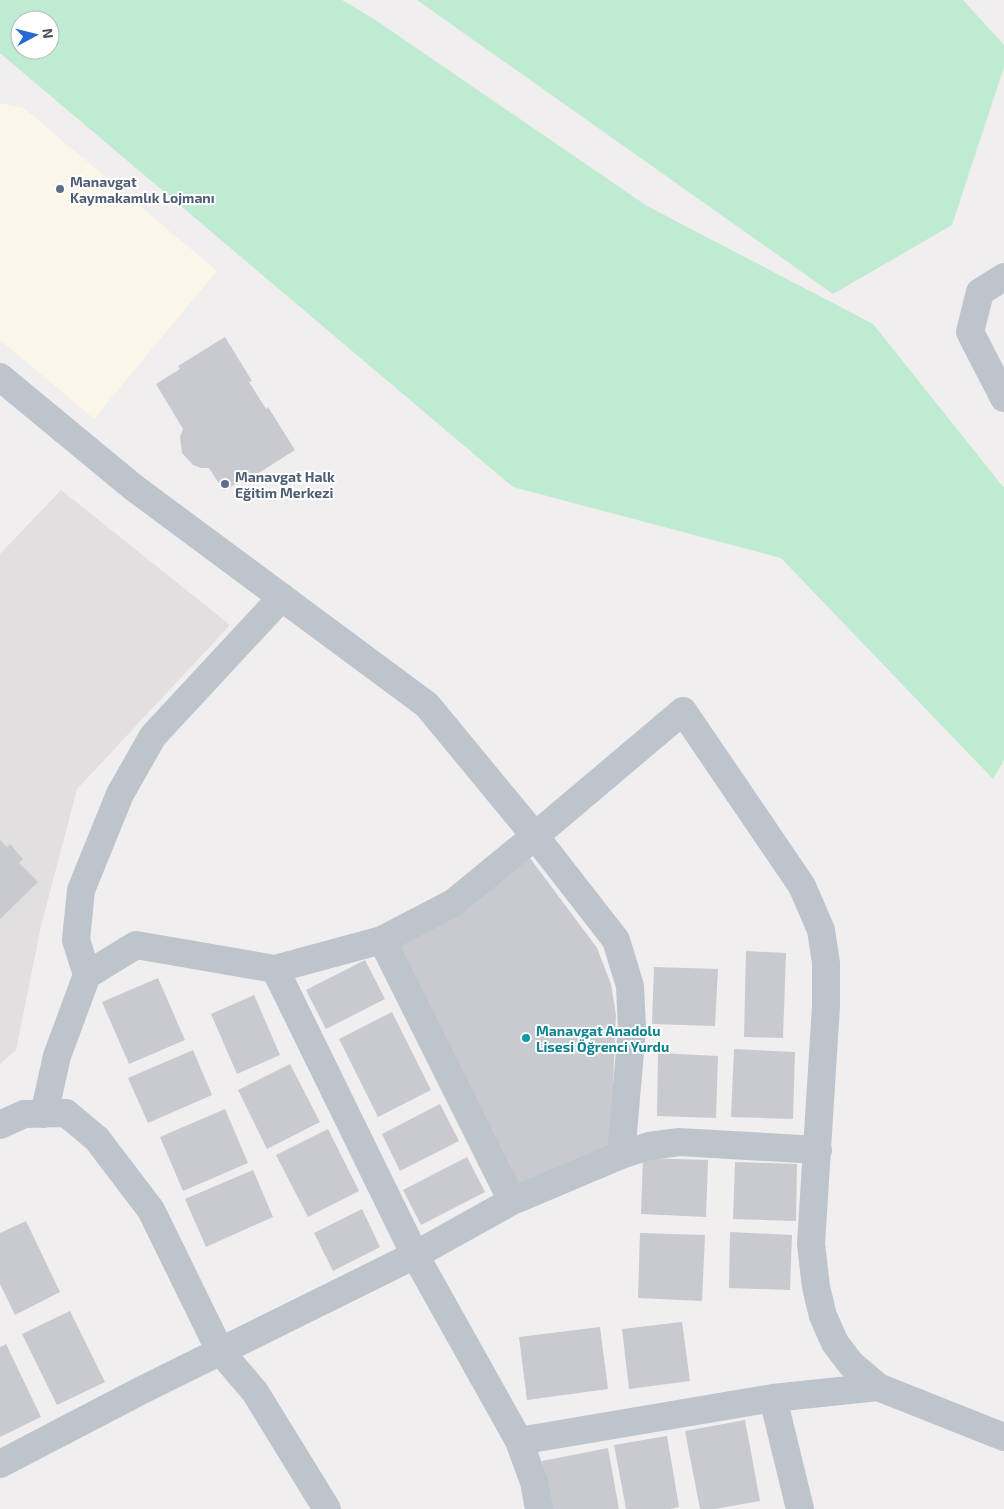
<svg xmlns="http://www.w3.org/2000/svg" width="1004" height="1509" font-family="'Exo 2',sans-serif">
  <rect width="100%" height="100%" fill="#f0eeee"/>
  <path fill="#faf6e8" d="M0,103l24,5 193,163 -123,148 -94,-79z"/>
  <path fill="#e1dfdf" d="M61,490l169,135 -153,164 -36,137 -25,124 -16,14v-510z"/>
  <path fill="#bfebd2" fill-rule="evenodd" d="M0,0h342l32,19 273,187 226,118 131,164v272l-11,19 -212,-221 -268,-71 -513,-434zM20,20h30v30h-30z
    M417,0h546l41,45v22l-52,158 -119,69z"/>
  <path fill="#c8cad0" d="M225,337l27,44 -3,1 17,27 2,-2 27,43 -44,28 -1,-3 -26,16 -15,-23h-8l-8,-3 -11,-12 -2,-16 3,-8 -27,-45 24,-15 -2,-3z
    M0,840l7,7 3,-3 13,15 -4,4 19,19 -38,37z
    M524,850l73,98 14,36 5,31 -2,47 -3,85 -98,46 -120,-241z
    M746,951l40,2 -3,85 -39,-1z
    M365,960l20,39 -59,30 -20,-39z
    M654,967l64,2 -3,57 -63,-2z
    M158,978l27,62 -56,24 -27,-62z
    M254,995l26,60 -43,19 -26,-60z
    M392,1012l39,78 -53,27 -39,-78z
    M734,1049l61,3 -2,67 -62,-2z
    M193,1050l19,45 -64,28 -20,-45z
    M658,1053l60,3 -2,62 -59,-2z
    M290,1064l30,58 -53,27 -29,-59z
    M440,1104l19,37 -59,30 -18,-37z
    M225,1109l23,54 -65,28 -23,-54z
    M328,1129l31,62 -51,26 -32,-62z
    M467,1157l18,35 -64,33 -18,-35z
    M643,1158l65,2 -2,57 -65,-3z
    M735,1162l62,2 -1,57 -63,-2z
    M253,1170l20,47 -67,30 -21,-48z
    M362,1209l18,38 -47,24 -19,-38z
    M26,1221l34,71 -45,23 -15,-31v-51z
    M730,1232l62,3 -2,55 -61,-2z
    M640,1233l65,2 -3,66 -64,-3z
    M70,1311l35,71 -48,23 -35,-71z
    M682,1322l8,59 -61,8 -7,-60z
    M600,1327l8,62 -81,11 -8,-63z
    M6,1344l35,73 -41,20v-90z
    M745,1420l15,81 -45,8h-15l-15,-78z
    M667,1436l12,71 -9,2h-44l-12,-64z
    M608,1448l11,61h-68l-9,-48z"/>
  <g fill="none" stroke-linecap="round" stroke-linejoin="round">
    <path stroke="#bdc4cc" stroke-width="28" d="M1004,277l-24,15 -10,40 34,66
      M0,377l133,110 294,218 108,131 148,-125 119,175 19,44 5,33v43l-15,238 5,43 7,29 12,27 16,21 27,23 126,50
      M382,940l130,261
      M275,969l140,286 104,186 15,41 5,27
      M87,975l-11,-35 5,-50 39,-96 33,-58 129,-139
      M44,1114l13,-58 30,-81 49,-30 139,24 107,-29 71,-37 82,-67 81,104 14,46 2,43 -11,126
      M0,1125l24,-11 42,-1 31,26 54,71 69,141 35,41 72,117
      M773,1398l27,111
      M519,1441l254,-43 105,-11
      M0,1464l142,-74 273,-135 97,-54 109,-46 28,-9 30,-4 139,8"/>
  </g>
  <g fill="#5c6f8a" stroke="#fff" stroke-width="2">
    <circle cx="60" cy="189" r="5"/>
    <circle cx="225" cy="484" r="5"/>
  </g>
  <circle fill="#0f9aa8" stroke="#fff" stroke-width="2" cx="526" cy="1038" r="5"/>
  <g text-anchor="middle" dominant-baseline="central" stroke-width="4" stroke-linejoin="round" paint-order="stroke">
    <g font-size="14" font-weight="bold" fill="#4e5e75" stroke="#fff" text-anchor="start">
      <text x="70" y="181">Manavgat<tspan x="70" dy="16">Kaymakamlık Lojmanı</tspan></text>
      <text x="235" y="476">Manavgat Halk<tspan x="235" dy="16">Eğitim Merkezi</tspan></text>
    </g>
    <g font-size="14" font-weight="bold" fill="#0d838f" stroke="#fff" text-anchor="start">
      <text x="536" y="1030">Manavgat Anadolu<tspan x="536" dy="16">Lisesi Öğrenci Yurdu</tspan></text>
    </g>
  </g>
  <g transform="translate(35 35) rotate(83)"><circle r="24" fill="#ffffff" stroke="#b5b9bd"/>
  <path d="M0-4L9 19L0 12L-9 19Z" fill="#2669d2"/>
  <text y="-8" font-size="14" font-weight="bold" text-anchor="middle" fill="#47505a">N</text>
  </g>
</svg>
